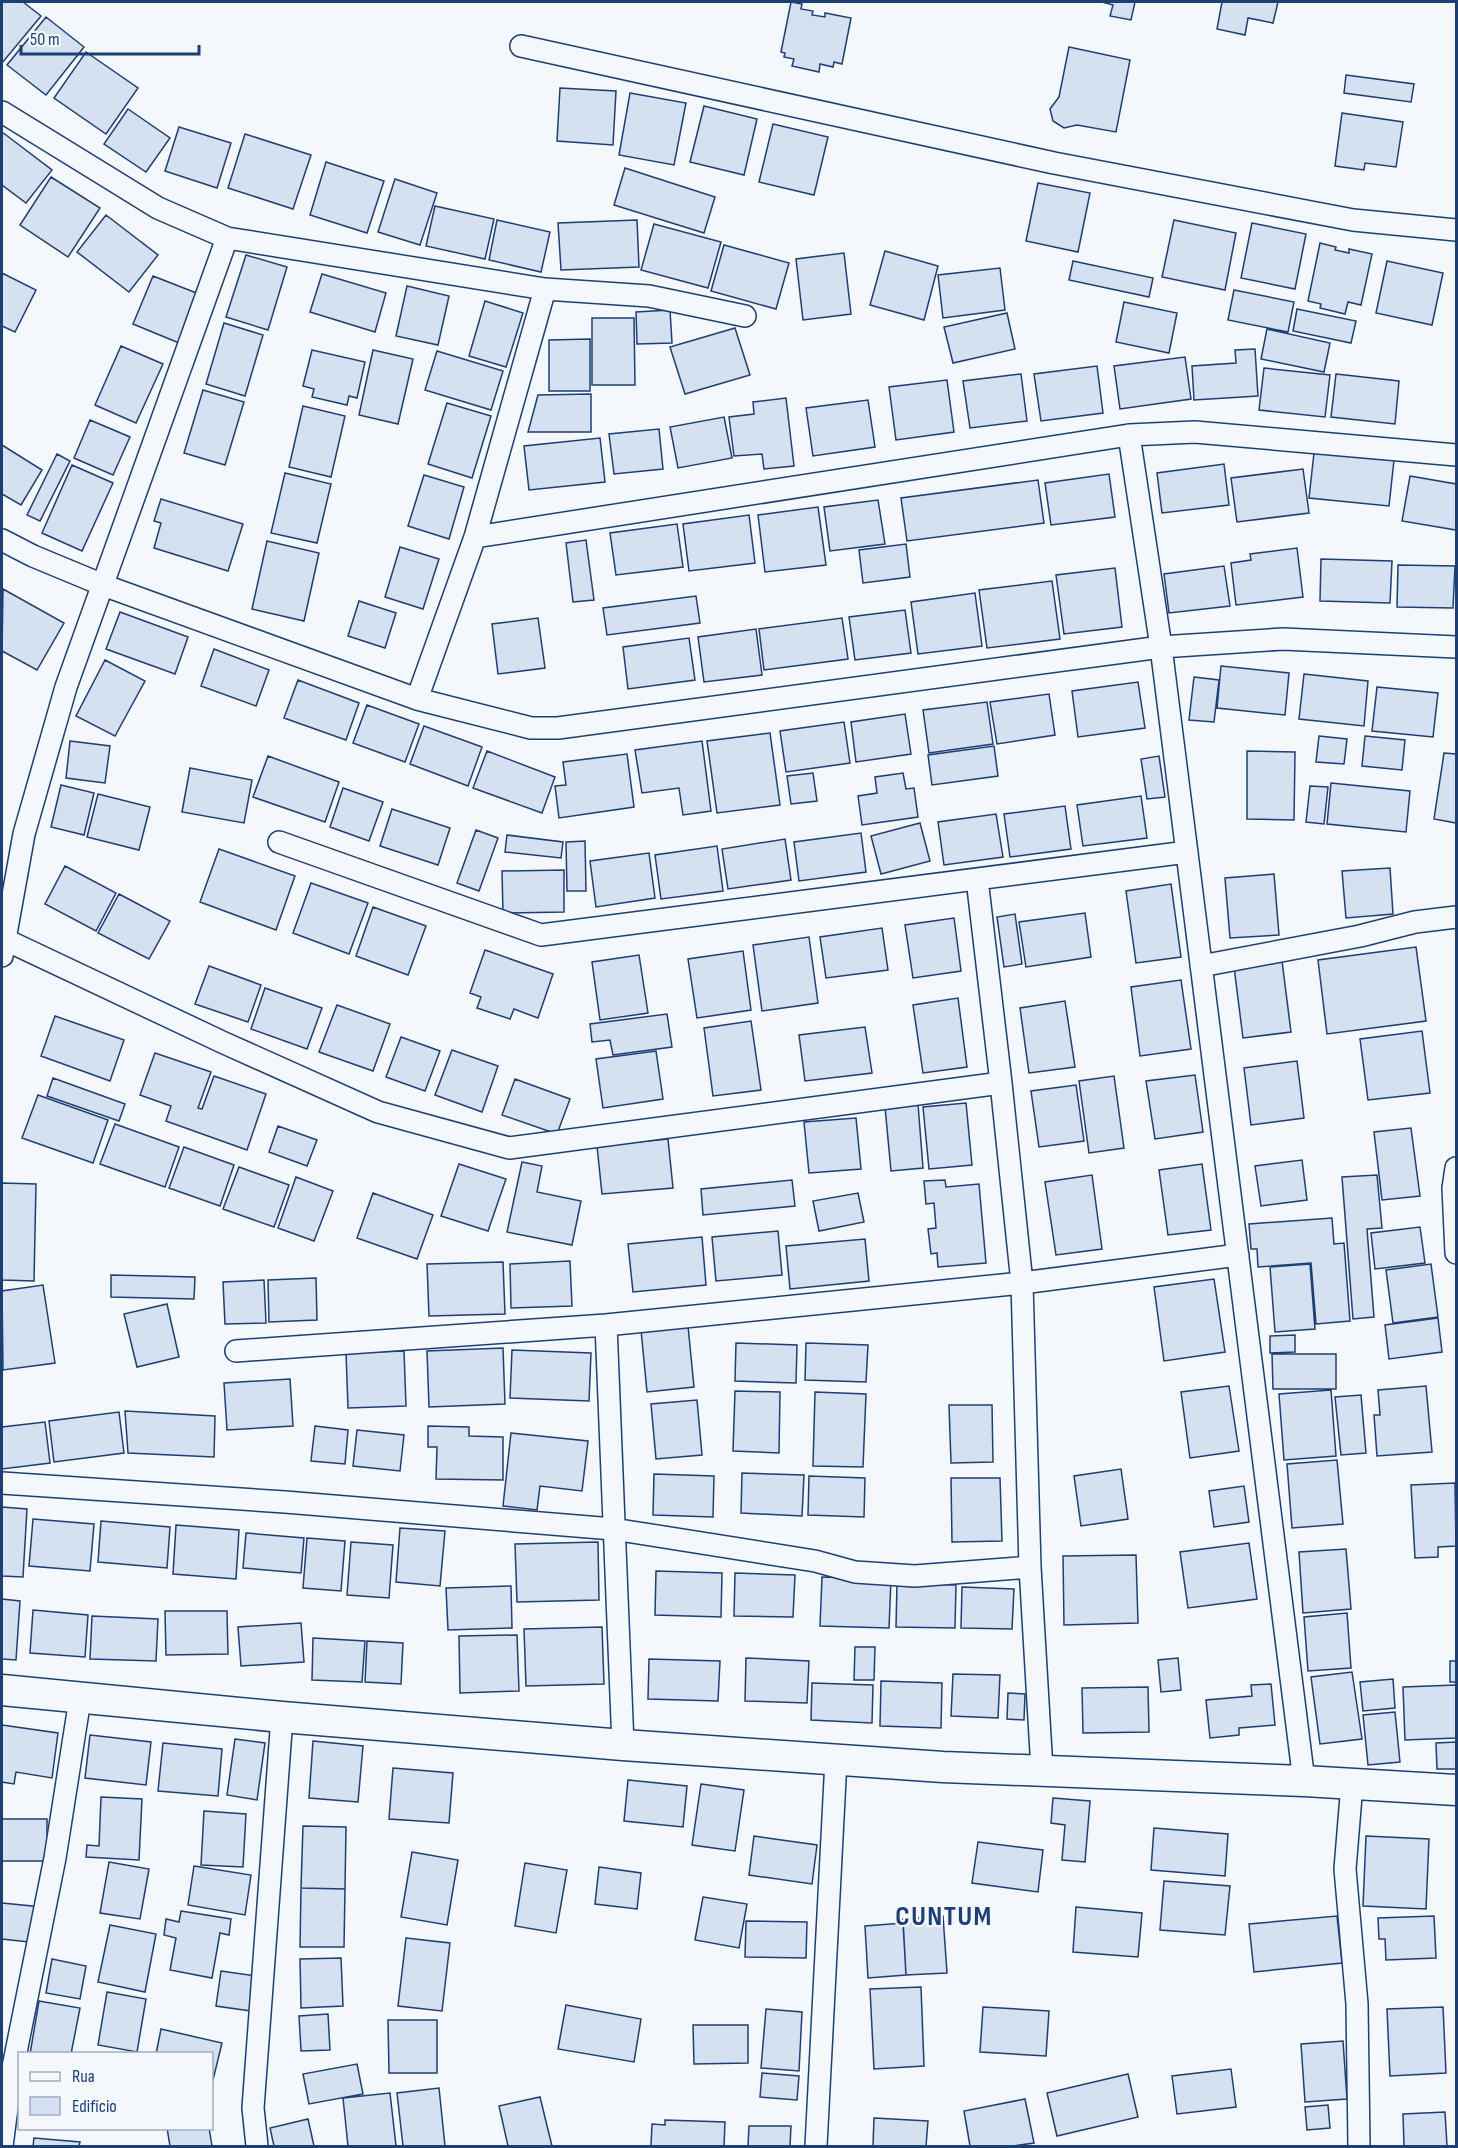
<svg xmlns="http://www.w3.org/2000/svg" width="1458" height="2148" font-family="'Sofia Sans Condensed',sans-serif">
  <rect width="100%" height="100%" fill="#f4f7fb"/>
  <path fill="#d5e0f0" stroke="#1d3f73" stroke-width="1.5" d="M2,2h21l18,14 -39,47z
    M791,2l11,2 -1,5 12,2 -1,4 13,2v-4l26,5 -9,46 -8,-2 -1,5 -13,-3 -1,8 -27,-6 2,-7 -10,-2 1,-4 -4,-1z
    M1102,2h33l-4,18 -21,-4 3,-11z
    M1222,2h56l-5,21 -25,-5 -3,17 -28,-6z
    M46,17l38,30 -38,48 -39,-30z
    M1069,47l61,13 -14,72 -39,-7 -13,3 -11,-7 -3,-12 9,-12z
    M86,52l52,36 -32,46 -52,-36z
    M1346,75l68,9 -3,18 -67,-9z
    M560,88l56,3 -3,54 -56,-4z
    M630,93l56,10 -12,62 -55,-10z
    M704,106l53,13 -13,56 -54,-13z
    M128,109l42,29 -24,34 -42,-28z
    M1342,113l61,9 -7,45 -31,-4 -1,7 -29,-4z
    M773,124l55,13 -14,58 -55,-13z
    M179,127l52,16 -14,45 -52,-17z
    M2,132l50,38 -26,33 -24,-18z
    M245,134l66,21 -18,54 -65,-21z
    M326,162l58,19 -17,52 -57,-18z
    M625,168l90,29 -11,36 -90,-28z
    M51,177l49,31 -32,49 -48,-32z
    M395,179l42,14 -17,52 -42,-13z
    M1038,183l52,10 -12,59 -52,-11z
    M435,206l59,13 -9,40 -59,-13z
    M106,215l52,40 -29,37 -52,-40z
    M497,220l53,12 -9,40 -52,-12z
    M637,220l2,47 -78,3 -3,-47z
    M1174,220l62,13 -11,57 -63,-13z
    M1252,223l54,11 -11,55 -54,-11z
    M654,224l67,18 -13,46 -67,-18z
    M1320,243l16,4 -1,3 14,3v-4l23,5 -11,51 -13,-3 -3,12 -25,-6 1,-4 -13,-3z
    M724,245l65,18 -13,46 -65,-18z
    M885,251l53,15 -14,54 -54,-15z
    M844,253l7,61 -48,6 -7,-61z
    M246,255l41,12 -19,63 -42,-13z
    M1073,261l80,17 -4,19 -80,-17z
    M1387,261l56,12 -11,52 -56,-12z
    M1000,268l5,42 -62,8 -5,-43z
    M2,273l34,17 -21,42 -13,-6z
    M322,274l64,19 -11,39 -65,-20z
    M153,276l46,18 -20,49 -46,-19z
    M407,286l42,10 -11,49 -42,-9z
    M1234,290l60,12 -6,30 -60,-12z
    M485,301l38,12 -17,54 -37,-11z
    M1124,302l53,11 -8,40 -53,-11z
    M1297,309l59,12 -5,22 -58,-12z
    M670,310l2,33 -35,1 -1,-32z
    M1007,313l8,36 -62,14 -9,-36z
    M592,318h42l1,67h-43z
    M224,323l39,12 -18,61 -39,-12z
    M735,328l15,47 -65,19 -15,-47z
    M1267,329l63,14 -6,29 -63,-13z
    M590,339v52h-41v-51z
    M121,346l42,18 -27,59 -41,-18z
    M1255,349l3,47 -64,4 -2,-34 44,-3 -1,-13z
    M312,350l53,12 -8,36 -8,-2 -2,9 -35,-8 2,-8 -11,-3z
    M373,350l40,9 -15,65 -39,-9z
    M437,351l66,20 -12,39 -66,-20z
    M1185,357l6,42 -71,10 -6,-43z
    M1097,366l6,47 -62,8 -7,-47z
    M1264,368l66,7 -5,42 -66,-7z
    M1021,374l6,47 -57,7 -7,-47z
    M1336,374l63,7 -4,43 -64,-7z
    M947,380l7,52 -58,8 -7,-53z
    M203,390l41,12 -19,63 -41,-12z
    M591,394v38h-63l10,-37z
    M786,398l8,68 -30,3 -2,-15 -28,2 -5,-39 25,-3 -1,-12z
    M868,400l7,47 -62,9 -7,-48z
    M447,403l44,13 -19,62 -44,-14z
    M303,406l42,10 -14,61 -42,-10z
    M724,417l8,41 -54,10 -8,-41z
    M90,420l40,17 -17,38 -39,-17z
    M659,429l4,40 -49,5 -5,-40z
    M600,438l5,44 -76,8 -5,-44z
    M2,445l40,25 -21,35 -19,-11z
    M1314,453l80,7 -5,46 -80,-8z
    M57,454l13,7 -30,60 -13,-6z
    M1224,464l5,41 -67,8 -5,-40z
    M72,465l41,18 -31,68 -40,-18z
    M1303,469l6,44 -72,9 -6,-44z
    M285,473l46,11 -14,59 -46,-10z
    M1109,474l6,43 -64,8 -6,-42z
    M424,475l40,12 -15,52 -41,-13z
    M1410,476l46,8v46l-54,-9z
    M1038,480l6,43 -137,18 -6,-43z
    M161,499l82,25 -15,47 -74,-23 7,-25 -7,-2z
    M878,500l7,44 -55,7 -6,-44z
    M818,507l8,58 -61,7 -7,-57z
    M749,515l6,48 -66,8 -6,-47z
    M677,524l6,43 -67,8 -6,-42z
    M586,540l8,60 -21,2 -7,-59z
    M267,541l52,12 -15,68 -52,-12z
    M906,544l4,33 -47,6 -4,-33z
    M400,547l39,12 -16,50 -38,-12z
    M1297,548l6,49 -67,8 -5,-42 20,-3 -1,-6z
    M1321,559l71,2 -2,42 -70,-2z
    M1398,565l57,1 -2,42 -56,-1z
    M1224,566l6,40 -61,7 -5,-39z
    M1115,568l7,59 -58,7 -8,-59z
    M1052,581l8,58 -73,9 -8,-58z
    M3,589l61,34 -27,47 -35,-19z
    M975,593l7,53 -64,8 -7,-52z
    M696,596l4,27 -93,12 -4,-27z
    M359,601l37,12 -11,35 -37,-12z
    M905,610l6,43 -56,7 -6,-43z
    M120,612l68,25 -13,37 -69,-25z
    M538,618l7,50 -47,6 -6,-50z
    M842,618l6,41 -84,11 -5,-41z
    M756,629l6,46 -58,7 -6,-45z
    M689,638l6,42 -67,9 -5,-42z
    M214,649l55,21 -13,36 -55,-20z
    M105,660l40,21 -30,55 -39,-20z
    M1221,666l68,7 -4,42 -68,-7z
    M1304,674l64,7 -4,45 -65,-7z
    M1194,677l25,3 -5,42 -25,-2z
    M298,680l61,23 -13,37 -62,-22z
    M1138,682l7,46 -67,9 -6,-46z
    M1377,687l61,6 -5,44 -61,-6z
    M1049,694l6,41 -58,9 -7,-42z
    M987,702l6,42 -64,9 -6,-43z
    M367,705l52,19 -14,38 -52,-19z
    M905,714l6,40 -55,8 -5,-40z
    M844,722l6,41 -64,9 -6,-41z
    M424,726l58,21 -14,39 -58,-22z
    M770,733l10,72 -63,8 -10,-72z
    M1319,736l28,3 -3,25 -28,-2z
    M1365,736l40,4 -3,30 -40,-4z
    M70,741l40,5 -5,37 -39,-5z
    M702,741l9,70 -28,4 -4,-27 -37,5 -7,-43z
    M994,746l4,30 -66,9 -4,-30z
    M487,751l68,26 -13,36 -69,-25z
    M1247,751l48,1 -1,68 -47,-1z
    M1444,753l12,1v69l-22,-4z
    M627,754l7,53 -75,11 -4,-32 11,-1 -3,-23z
    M268,756l71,26 -14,40 -72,-25z
    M1159,756l6,41 -18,2 -6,-40z
    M190,768l62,12 -8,43 -62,-11z
    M813,773l4,28 -26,3 -4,-28z
    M903,773l3,16 8,-1 4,29 -56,8 -4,-29 19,-3 -2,-16z
    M1331,783l79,8 -4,41 -79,-8z
    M61,785l33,8 -10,42 -33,-8z
    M1310,786l18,1 -4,37 -18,-2z
    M343,788l40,14 -14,39 -39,-14z
    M98,794l52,13 -11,43 -52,-13z
    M1141,796l6,42 -64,8 -6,-41z
    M1065,806l6,43 -61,8 -6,-43z
    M392,809l58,19 -12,37 -58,-19z
    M996,814l7,43 -59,8 -6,-43z
    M920,823l10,38 -49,13 -10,-38z
    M476,830l22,8 -19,53 -22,-8z
    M861,833l5,39 -67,9 -5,-39z
    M507,835l56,7 -2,16 -56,-6z
    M785,839l6,41 -63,9 -6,-40z
    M585,841l1,50h-19l-1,-49z
    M717,846l6,45 -62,8 -6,-44z
    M219,849l76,27 -19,54 -76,-28z
    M649,853l6,45 -59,9 -6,-46z
    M65,866l51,27 -20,38 -51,-27z
    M1390,868l3,46 -47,4 -4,-47z
    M564,870v42l-61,1 -1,-42z
    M1274,874l5,61 -49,3 -5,-60z
    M311,883l57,20 -19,51 -56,-21z
    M1171,884l10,73 -45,6 -10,-72z
    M119,894l51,27 -21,38 -51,-26z
    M373,907l53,19 -18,49 -52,-19z
    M1085,913l6,44 -65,10 -7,-45z
    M1015,914l7,50 -18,3 -7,-50z
    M954,918l7,53 -48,7 -8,-53z
    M882,928l6,42 -62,8 -6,-41z
    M809,937l9,66 -56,8 -9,-66z
    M1416,947l10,74 -99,13 -9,-74z
    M485,950l68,24 -15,44 -24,-9 -4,10 -33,-11 4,-11 -11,-4z
    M743,951l8,59 -54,8 -9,-59z
    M639,955l9,58 -48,7 -8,-58z
    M1282,961l9,71 -48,6 -9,-71z
    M209,966l52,19 -13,37 -53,-18z
    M1181,980l10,69 -51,7 -9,-69z
    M265,988l57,20 -15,41 -56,-20z
    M958,998l9,69 -44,6 -10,-68z
    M1065,1001l10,66 -46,6 -9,-65z
    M337,1005l53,19 -17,47 -54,-19z
    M667,1014l5,33 -59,8 -3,-15 -18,2 -2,-18z
    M55,1016l69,24 -14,41 -69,-25z
    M751,1021l10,69 -48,6 -9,-68z
    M865,1027l7,46 -67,8 -6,-46z
    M1422,1031l8,62 -62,7 -8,-61z
    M401,1037l39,14 -15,40 -39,-14z
    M452,1050l46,16 -16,46 -47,-17z
    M656,1051l7,48 -60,9 -7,-49z
    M155,1053l56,19 -13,36 4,1 12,-33 52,18 -19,56 -81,-29 5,-15 -31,-11z
    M1297,1061l7,57 -53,7 -7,-57z
    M1195,1075l8,57 -48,7 -9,-58z
    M1114,1076l10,72 -35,5 -10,-72z
    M53,1078l72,26 -6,17 -72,-25z
    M515,1079l55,20 -13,35 -55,-19z
    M1076,1085l8,56 -45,6 -8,-56z
    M38,1095l70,25 -15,43 -71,-25z
    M966,1103l6,62 -43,4 -6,-62z
    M918,1104l5,64 -32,3 -6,-64z
    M856,1118l5,51 -52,4 -5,-51z
    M115,1124l64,23 -14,40 -65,-23z
    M278,1126l39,14 -10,26 -38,-14z
    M1411,1128l9,68 -38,4 -8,-68z
    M668,1139l5,49 -71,6 -5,-48z
    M184,1147l50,18 -14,41 -51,-18z
    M1302,1160l5,40 -46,6 -6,-40z
    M522,1162l20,4 -5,26 44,9 -9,44 -65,-13z
    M459,1164l47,15 -18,52 -47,-15z
    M1202,1164l9,66 -43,5 -9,-65z
    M239,1167l50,18 -15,42 -51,-18z
    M1092,1175l10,74 -46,6 -11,-73z
    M1377,1175l5,53 -15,1 7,88 -21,2 -11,-142z
    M296,1177l37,14 -19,50 -36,-13z
    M792,1180l3,26 -92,9 -2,-26z
    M945,1180l1,7 33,-3 7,79 -48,4 -1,-14 -6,1 -3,-25 8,-1 -2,-25 -8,1 -2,-23z
    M2,1183l34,1 -2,97 -32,-1z
    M373,1193l60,22 -16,44 -60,-21z
    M858,1193l6,29 -45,9 -6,-30z
    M1332,1218l2,26 10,-1 6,78 -34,3 -5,-61 -53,4 -1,-18h-6l-2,-25z
    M1420,1227l5,36 -50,6 -4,-36z
    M778,1231l4,44 -66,6 -4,-44z
    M702,1237l4,48 -73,7 -5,-48z
    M865,1239l4,42 -79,8 -4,-43z
    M570,1261l2,45 -61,2 -1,-44z
    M503,1262l2,52 -76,2 -2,-52z
    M1310,1264l5,65 -40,3 -5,-65z
    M1431,1264l7,53 -45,6 -7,-53z
    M111,1275l84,2 -1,22 -83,-2z
    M316,1278l1,42 -48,2 -1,-42z
    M1214,1279l11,73 -61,9 -10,-74z
    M264,1280l2,43 -41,1 -2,-42z
    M43,1285l12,78 -52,7 -1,-79z
    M167,1304l12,53 -42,10 -13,-53z
    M1438,1318l4,34 -53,7 -4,-34z
    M688,1326l6,61 -47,5 -6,-62z
    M1295,1335v17l-25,1v-17z
    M736,1343l61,2 -1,38 -61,-2z
    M806,1343l62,2 -2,37 -61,-2z
    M503,1348l2,56 -76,3 -2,-56z
    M512,1350l79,3 -2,48 -79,-3z
    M404,1351l2,55 -58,2 -2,-55z
    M1272,1354h64v35h-63z
    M290,1379l3,47 -66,4 -3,-47z
    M1229,1386l10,65 -49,7 -9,-66z
    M1426,1386l6,66 -55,4 -3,-41h6l-2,-25z
    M1331,1390l5,66 -52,4 -5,-66z
    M735,1391l45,1 -1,61 -46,-2z
    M815,1392l51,2 -3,73 -50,-1z
    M1361,1395l5,58 -25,2 -6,-58z
    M697,1400l5,55 -46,4 -5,-55z
    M949,1405h43l1,57 -42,1z
    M125,1411l90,5 -1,41 -86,-4z
    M119,1412l5,41 -70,9 -5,-41z
    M45,1422l5,41 -48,6v-42z
    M315,1426l33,4 -3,34 -34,-3z
    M428,1426l41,1v9l34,1v43l-67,-1 1,-32h-9z
    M357,1430l47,5 -4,36 -47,-5z
    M511,1433l77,8 -6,50 -42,-5 -3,24 -34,-4z
    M1337,1460l6,64 -51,4 -5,-64z
    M1121,1469l7,50 -47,7 -7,-50z
    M742,1473l62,2 -2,41 -61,-3z
    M654,1474l60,2 -1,41 -60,-2z
    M809,1476l56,2 -1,39 -56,-2z
    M951,1478h49l2,63 -50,1z
    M1455,1483l1,63 -18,1v10l-23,1 -4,-73z
    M1244,1486l5,36 -35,5 -5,-36z
    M2,1507l25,2 -4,68 -21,-1z
    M33,1519l61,5 -4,47 -61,-5z
    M101,1521l69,6 -3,41 -69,-6z
    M176,1525l63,5 -3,49 -63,-5z
    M400,1528l45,3 -5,55 -44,-4z
    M246,1533l58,5 -3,35 -58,-5z
    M307,1538l38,3 -4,50 -38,-3z
    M351,1542l42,3 -4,53 -42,-3z
    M598,1542l1,58 -82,2 -2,-58z
    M1249,1543l8,56 -69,9 -8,-56z
    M1346,1549l5,60 -48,4 -4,-61z
    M1136,1555l2,68 -74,2 -1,-69z
    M656,1571l66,2 -1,44 -66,-2z
    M735,1573l60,2 -2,42 -59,-1z
    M822,1577l69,2 -2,49 -69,-2z
    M897,1583l59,2 -1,43 -59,-1z
    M511,1586l1,42 -64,2 -2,-42z
    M962,1587l52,2 -2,40 -51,-1z
    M2,1599l18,2 -4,59 -14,-1z
    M33,1610l55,5 -3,42 -55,-4z
    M165,1611h62l1,43 -62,1z
    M1347,1613l4,55 -43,3 -4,-54z
    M92,1616l66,3 -2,42 -66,-2z
    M301,1623l3,39 -63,4 -3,-39z
    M602,1627l2,57 -78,2 -2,-57z
    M517,1635l2,56 -59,2 -1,-57z
    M313,1638l52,3 -3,41 -50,-2z
    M367,1641l36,2 -2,41 -36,-2z
    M855,1647h20l-1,33h-20z
    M746,1658l63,3 -2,42 -62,-2z
    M1178,1658l3,32 -20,2 -3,-32z
    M649,1659l71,2 -2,40 -70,-2z
    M1450,1661h6v21h-6z
    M1352,1672l10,67 -42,5 -9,-67z
    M953,1674l47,1 -2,43 -47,-2z
    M1393,1679l2,29 -32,3 -3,-29z
    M881,1681l61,2 -1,45 -61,-2z
    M812,1683l61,2 -1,38 -61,-3z
    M1271,1684l4,41 -36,3v7l-29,3 -4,-38 46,-4 -1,-11z
    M1456,1685v53l-51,2 -2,-53z
    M1148,1687l1,45 -66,1 -1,-45z
    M1008,1693l17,1 -1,26 -17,-1z
    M1395,1712l5,50 -32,3 -5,-50z
    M2,1725l56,8 -6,45 -36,-6 -2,12 -12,-2z
    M90,1735l61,7 -5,43 -61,-7z
    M235,1739l30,4 -8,57 -30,-5z
    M313,1741l50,5 -5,56 -49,-4z
    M1456,1742v27h-19l-1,-26z
    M163,1743l59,6 -4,47 -60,-5z
    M393,1768l60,5 -4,50 -60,-4z
    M628,1780l59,6 -4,41 -59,-6z
    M701,1784l43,6 -9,61 -43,-6z
    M101,1797l41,2 -3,61 -53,-3 1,-12 12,1z
    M1053,1798l37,3 -5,61 -23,-2 3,-35 -14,-2z
    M204,1811l42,3 -3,53 -42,-2z
    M2,1819h45v42h-45z
    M303,1826l43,1 -1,62 -44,-1z
    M1154,1828l74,6 -3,42 -74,-6z
    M754,1836l63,9 -5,39 -63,-9z
    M1366,1836l63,3 -3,70 -63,-3z
    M978,1842l65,8 -5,42 -66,-9z
    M412,1852l46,8 -11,65 -46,-8z
    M109,1862l40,7 -9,50 -40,-6z
    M525,1863l42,7 -11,63 -41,-7z
    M194,1866l57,9 -6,40 -57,-10z
    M599,1867l42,6 -4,36 -42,-5z
    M1164,1881l66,5 -5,49 -65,-5z
    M301,1888l44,1 -1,58h-44z
    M703,1897l44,7 -8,44 -44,-8z
    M2,1903l40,4 -4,36 -36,-4z
    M1076,1907l66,6 -4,44 -65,-5z
    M181,1911l50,8 -2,16 -9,-2 -8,45 -42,-8 6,-32 -12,-3 2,-16 13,3z
    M943,1916l4,57 -41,2 -3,-56z
    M1337,1916l5,47 -88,9 -5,-48z
    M1434,1916l2,42 -50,2 -1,-21h-6l-1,-21z
    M746,1921l61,1 -1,36 -61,-1z
    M903,1923l3,52 -38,3 -3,-52z
    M110,1925l46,9 -11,58 -47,-10z
    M406,1938l44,5 -8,68 -44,-5z
    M341,1958l2,48 -42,2 -1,-49z
    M52,1959l34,7 -6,33 -34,-6z
    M221,1971l42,6 -5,35 -42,-6z
    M921,1987l3,79 -50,3 -4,-80z
    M107,1992l39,7 -9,53 -39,-7z
    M39,2001l41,7 -9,46h-41z
    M566,2005l75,14 -7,43 -76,-13z
    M983,2007l66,4 -3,45 -66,-4z
    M1443,2007l3,66 -56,3 -3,-67z
    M766,2009l36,3 -3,59 -38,-3z
    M328,2014l2,36 -29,1 -2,-35z
    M388,2020h49v53h-48z
    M693,2025h55v38l-54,1z
    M161,2029l61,14 -10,41v-30h-56z
    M1343,2041l4,58 -42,3 -4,-58z
    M357,2064l6,30 -54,10 -6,-30z
    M1231,2069l5,38 -59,7 -5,-38z
    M762,2073l37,3 -2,24 -37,-3z
    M1128,2074l10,43 -81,19 -10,-43z
    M439,2088l6,58h-42l-6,-53z
    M390,2093l6,53h-48l-5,-48z
    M540,2097l12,49h-44l-9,-40z
    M1025,2099l9,44 -21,3h-43l-6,-35z
    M1328,2105l2,23 -23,2 -2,-23z
    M1445,2112l2,34h-43l-1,-32z
    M874,2118l54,3 -2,25h-53z
    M308,2119l6,27h-40l-4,-18z
    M665,2120l60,2 -1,24h-73l1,-22 13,1z
    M749,2126h42l-1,20h-42z
    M167,2128h42l3,18h-42z
    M34,2138l46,4 -1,4h-46z"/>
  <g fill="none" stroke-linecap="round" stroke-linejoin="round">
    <defs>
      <path id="minor" d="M521,46l533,117 299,57 103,10
        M2,112l156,96 69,30 318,51 104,7 96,20
        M1129,435l32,212 143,1134
        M475,537l654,-102 66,-3 261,23
        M2,540l31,16 70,29 314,114 114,29h27l603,-81 122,-8 173,8
        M417,699l58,-162 70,-248
        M279,842l262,93 646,-83
        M977,879l24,204 21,200 8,284 12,203
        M4,939l218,103 156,70 131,36 492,-65
        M2,956l22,-122 42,-147 161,-449
        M1201,966l159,-30 55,-14 41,-5
        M1456,1168l-3,20 3,65
        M606,1325l17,420
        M236,1351l370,-26 416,-42 216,-28
        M2,1483l283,19 328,27 202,32 40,11 60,4 115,-9
        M1352,1784l-7,85 12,135 2,142
        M2,2146l9,-69 44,-219 25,-159
        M257,2146l-4,-38 29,-391
        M816,2146l20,-386"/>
      <path id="secondary" d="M2,1690l280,27 341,28 320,22 361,14 152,9"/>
    </defs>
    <use href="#minor" stroke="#1d3f73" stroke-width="24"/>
    <use href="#secondary" stroke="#1d3f73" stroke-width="33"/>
    <use href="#minor" stroke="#f4f7fb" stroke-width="21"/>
    <use href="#secondary" stroke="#f4f7fb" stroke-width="30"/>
  </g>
  <g text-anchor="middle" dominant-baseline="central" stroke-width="4.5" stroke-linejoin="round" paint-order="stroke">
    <g font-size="28" font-weight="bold" letter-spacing="1.5" fill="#1d3f73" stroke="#f4f7fb">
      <text x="944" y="1916">CUNTUM</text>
    </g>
  </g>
  <rect width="1458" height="2148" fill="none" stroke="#1d3f73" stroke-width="6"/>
  <rect x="18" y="2052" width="195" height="78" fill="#f4f7fb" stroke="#9eadc5" stroke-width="1.5"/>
  <rect x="30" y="2072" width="30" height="9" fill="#f4f7fb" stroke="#9eadc5" stroke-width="1.5"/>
  <text x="72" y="2082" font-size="18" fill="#1d3f73">Rua</text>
  <rect x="30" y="2097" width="30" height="18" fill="#d5e0f0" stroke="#9eadc5" stroke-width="1.5"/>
  <text x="72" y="2112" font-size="18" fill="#1d3f73">Edifício</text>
  <path d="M21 45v9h178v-9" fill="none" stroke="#1d3f73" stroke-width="3"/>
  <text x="30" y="45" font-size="18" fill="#1d3f73" stroke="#f4f7fb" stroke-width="4.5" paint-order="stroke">50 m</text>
</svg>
